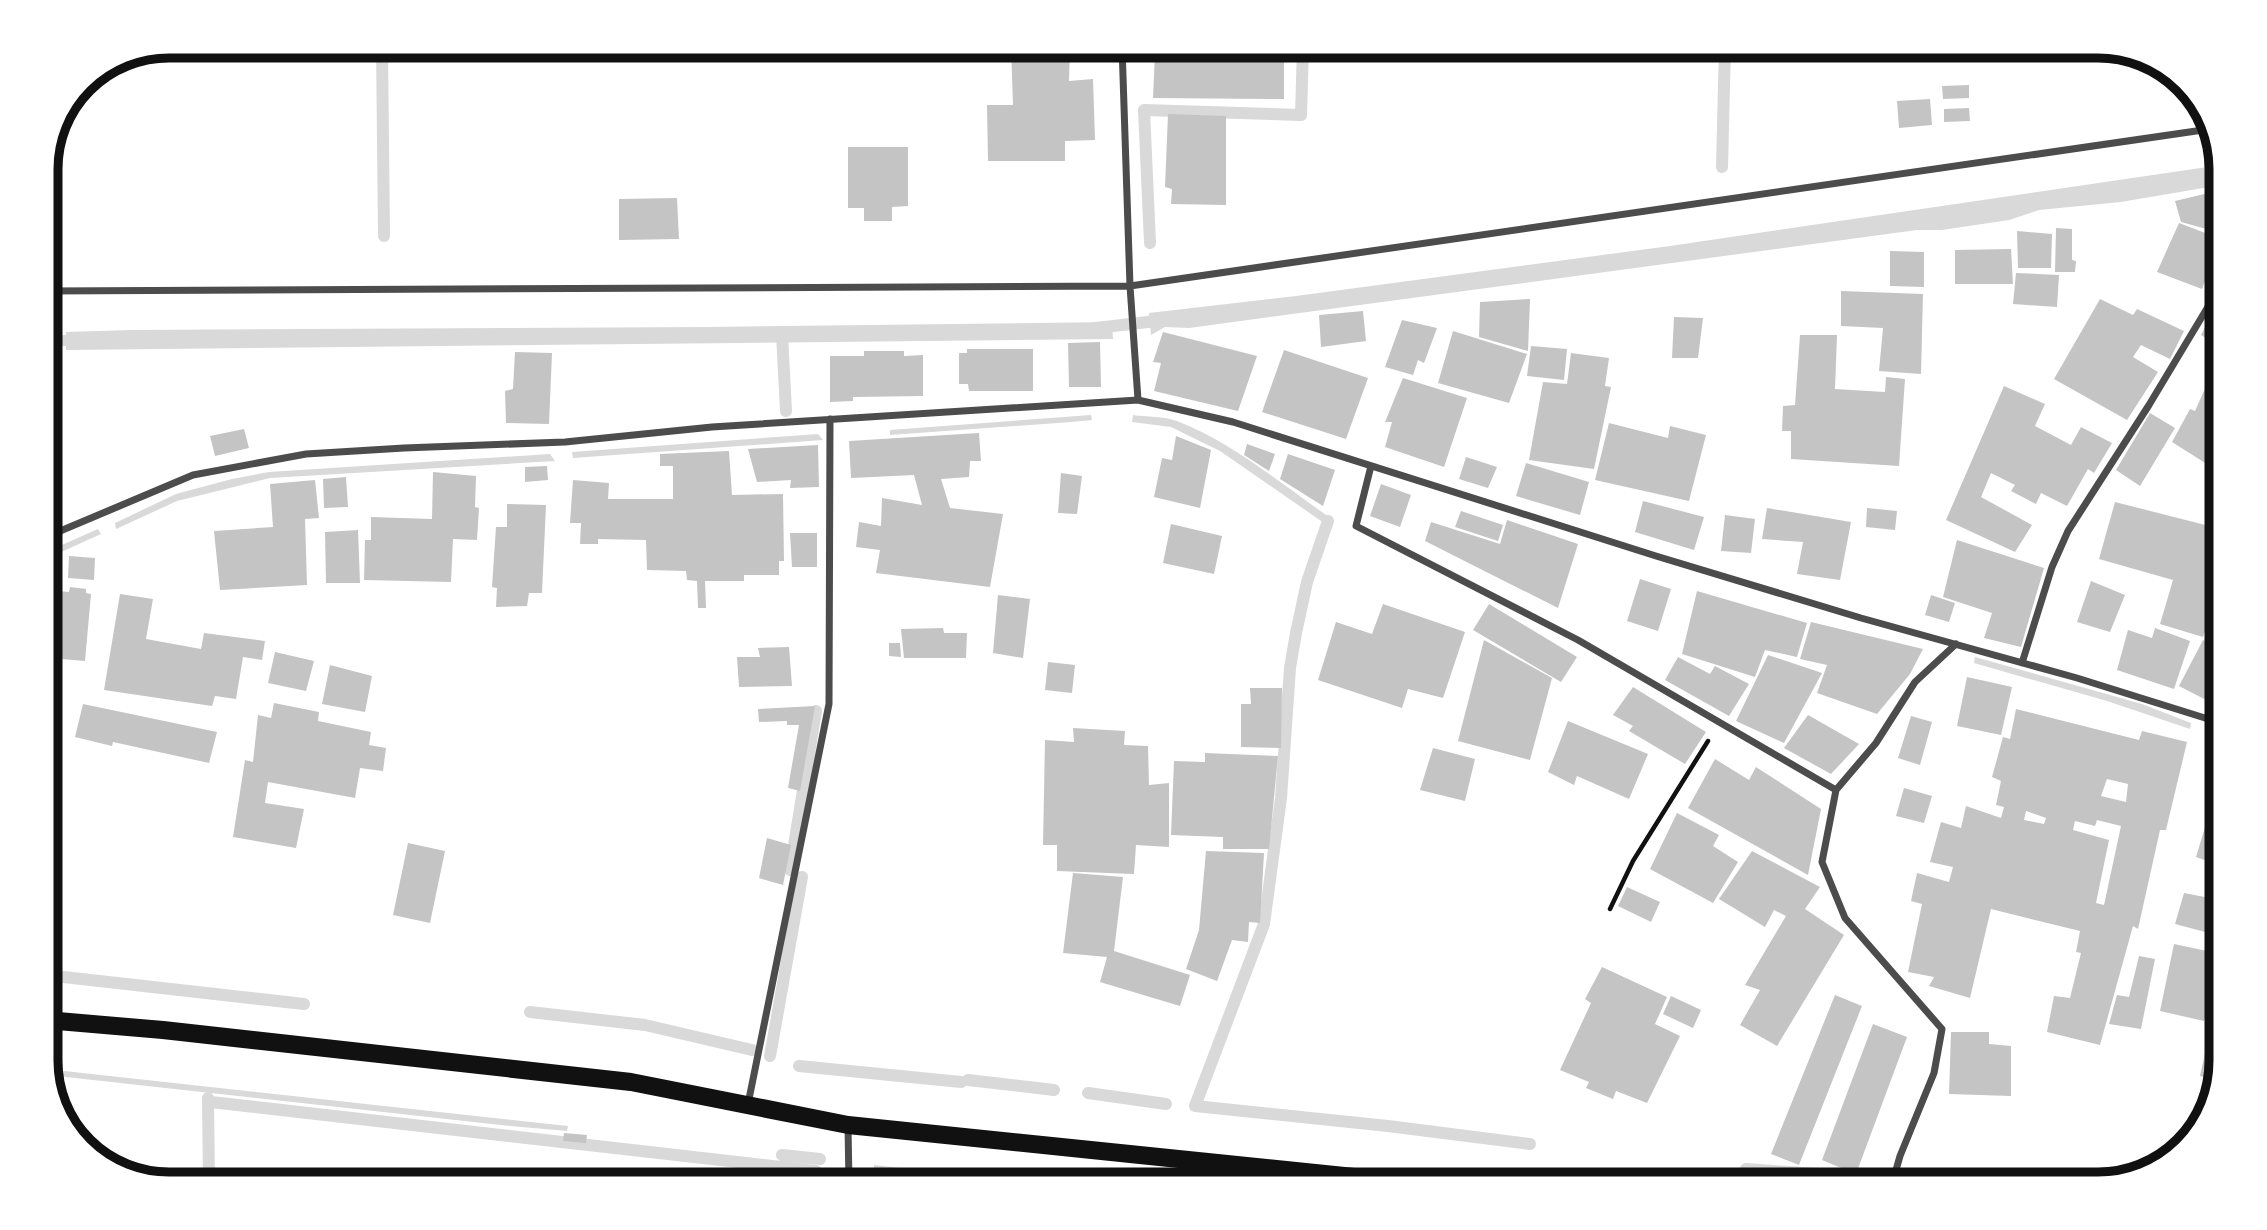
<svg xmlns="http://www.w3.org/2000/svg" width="2267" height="1230" font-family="Signika,sans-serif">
  <rect width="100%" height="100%" fill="#fff"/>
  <path fill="#d9d9d9" d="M2221,165v20l-100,17 -82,8 -30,10 -67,10h-25l-728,98 -24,-1 -14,8 -2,-22 147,-17 374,-50z
    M1112,322l1,17 -1047,11v-4l-20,1v-11l20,-1v-3l65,-2 578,-3z
    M1091,415l1,5 -20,2 -182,13v-5z
    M1133,415c14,2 31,1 44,6 55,21 104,63 152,96l-5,6 -104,-72 -49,-24 -39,-5z
    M818,434l5,6 -250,18 -1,-6z
    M550,454l5,7 -285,17 -93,23 -61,28 -1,-6 61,-29 56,-15 37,-7z
    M98,529l3,5 -55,25v-7z
    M1975,657l167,47 49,19 -1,6 -83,-28 -133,-38z
    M46,1069l522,57 -1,5 -57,-5 -462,-51z
    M874,1165l162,19h-58l-104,-12z"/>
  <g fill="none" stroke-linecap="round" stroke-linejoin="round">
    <path stroke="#d9d9d9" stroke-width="12" d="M382,46l2,190
      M1722,167l3,-121
      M1150,243l-6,-133 157,5 2,-69
      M1096,328l69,-8
      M782,334l4,77
      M1328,521l-21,61 -11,51 -6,35 -9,130 -17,126 -69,182 193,20 142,18
      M790,870l26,-159
      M46,975l258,29
      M530,1012l115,13 107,25
      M770,1056l32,-179
      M799,1066l162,16
      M968,1080l86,10
      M1088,1093l78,11
      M208,1098l1,86
      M211,1102l605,69
      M782,1155l38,4
      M1746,1169l128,9
      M825,1180v4
      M1923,1183l61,1"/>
  </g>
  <path fill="#c4c4c4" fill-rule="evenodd" d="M1011,46h59l-1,35 24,-2 2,61 -30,1v20h-77l-1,-56h26z
    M1193,46h91v53l-131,-1 2,-46 38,-1z
    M1969,85v13l-26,1 -1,-13z
    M1930,99l2,26 -33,3 -2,-27z
    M1969,108l1,13 -26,1v-13z
    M1168,114l58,2v89l-55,-1 1,-15 -7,-2z
    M848,147h60v59l-16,1v14h-28v-13h-16z
    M2221,190v43l-40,-11 -6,-21z
    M677,198l2,41 -60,1v-41z
    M2179,223l42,16 -19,50 -45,-17z
    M2056,228l16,1v31l4,1 -1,11h-20z
    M2017,231l35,3 -1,34h-33z
    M2011,249l2,35h-58v-34z
    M1890,251l34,1v35l-34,-1z
    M2016,273l43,2 -2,32 -44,-3z
    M1841,291l82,3 -2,80 -42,-3 4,-43 -42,-2z
    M2221,297v50l-20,-12z
    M1530,299l-2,52 -49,-14 1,-35z
    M2100,299l33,16 4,-6 47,22 -14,28 -29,-14 -8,12 25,15 -31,48 -73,-41z
    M1363,311l3,30 -45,6 -2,-32z
    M1674,317l29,1 -5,40h-26z
    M1402,320l35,8 -13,35 -6,-3 -5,15 -28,-8z
    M1453,331l74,23 -18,49 -71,-20z
    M1163,332l94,24 -19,55 -84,-20 7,-28 -8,-1z
    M1800,335h37l-2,54 50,3 1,-15 19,2 -6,87 -108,-7v-28h-9l1,-25 12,-1z
    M1100,342l1,45h-32l-1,-44z
    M1531,346l36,3 -3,31 -37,-4z
    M967,349h66v42h-64l-1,-7h-9v-31h8z
    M1284,350l84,28 -22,61 -84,-27z
    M864,351h40v5l19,-1v41l-70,1v4l-23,1v-46h34z
    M515,352l37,1 -3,71 -43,-1 -1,-32 8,-2z
    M1571,353l38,5 -4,28 6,1 -17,82 -65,-9 14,-78 24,2z
    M1403,378l64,20 -23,69 -59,-20 7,-25h-7z
    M2207,384l14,9v80l-49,-31 18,-33 5,2z
    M2004,386l41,18 -10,22 36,19 10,-18 31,16 -18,30 -6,-4 -21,37 -26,-13 -5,11 -25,-13 4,-6 -24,-12 -10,24 51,28 -17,27 -69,-32z
    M2150,413l25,15 -35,58 -24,-16z
    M1609,423l59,15 2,-12 36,9 -17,66 -94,-21z
    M244,429l5,19 -34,8 -5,-20z
    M979,433l2,28h-11l-1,16 -28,2 9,29 53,6 -13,73 -114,-14 4,-23 -24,-3 3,-25 22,4 1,-28 40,7 -8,-30 -63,3 -2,-37z
    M1176,436l35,14 -11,58 -46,-11 8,-39 10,2z
    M1247,444l28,10 -6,17 -25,-16z
    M818,445l1,42 -29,1 1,-8 -34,2 -9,-33z
    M729,451l3,44 51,-1 1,67h-5v14h-35v6h-39l1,27h-8l-1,-27 -10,-1 -1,-9 -39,-1 -1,-30 -48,-1v5h-18l1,-21h-11l3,-43 36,3 -1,16h65v-33h-13v-12z
    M1288,454l47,16 -12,36 -43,-27z
    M1466,457l31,10 -9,21 -29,-9z
    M1526,463l63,19 -9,33 -64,-19z
    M547,466l1,14 -23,2v-15z
    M433,472l43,4 -1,31 4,1 -2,32 -24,-1 -2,43 -87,-2 1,-40h6v-23l61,2z
    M1061,473l21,3 -5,38 -19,-1z
    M346,477l2,30 -24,1 -1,-29z
    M315,480l4,38 -14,1 2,66 -87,5 -6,-59 59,-4 -3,-43z
    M1381,484l30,11 -11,32 -30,-11z
    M1643,501l61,16 -10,33 -59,-18z
    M2115,502l106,27 -2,13h2v45l-18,50 -43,-13 13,-44 -74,-21z
    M507,504l39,1 -4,88h-13l-2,13 -31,1 1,-19 -5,-1 4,-60h11z
    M1767,508l84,14 -11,58 -43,-6 6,-32 -41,-3z
    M1867,508l30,3 -2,19 -29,-3z
    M1461,511l42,14 -5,16 -43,-14z
    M1725,515l30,4 -4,34 -30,-2z
    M1507,520l71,24 -20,64 -133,-67 6,-19 69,22z
    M1171,524l51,12 -8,38 -51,-11z
    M358,530l2,53h-34l-1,-51z
    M790,533h27v34h-25z
    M1957,540l87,28 -23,79 -37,-9 8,-25 -49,-16z
    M69,556l26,2 -1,22 -26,-2z
    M1640,579l31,10 -13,42 -31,-10z
    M2091,581l34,14 -15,37 -33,-10z
    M70,587l16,2v4l5,1 -6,67 -24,-2 1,-8 -16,-2v-59l23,2z
    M1697,591l110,32 -10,34 -32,-7 -10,27 -73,-23z
    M120,594l33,5 -7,40 55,10 3,-16 61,8 -3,19 -19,-3 -7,42 -21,-3 -3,10 -108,-16z
    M998,595l32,4 -7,59 -30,-5z
    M1931,595l24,8 -6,19 -24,-7z
    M1383,604l82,28 -22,66 -35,-9 -6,19 -84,-28 18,-58 36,12z
    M1489,604l88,53 -16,25 -88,-52z
    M1811,622l112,27 -13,25 -33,40 -60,-21 10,-28 -27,-6z
    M943,628l1,5h23l-1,25h-62l-3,-29z
    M2155,628l35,13 -16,48 -57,-19 11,-40 24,8z
    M1484,640l68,38 -22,82 -72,-19z
    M2203,640l18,10v31l-11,21 -31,-16z
    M889,643h11l1,14 -12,-1z
    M789,647l3,39 -53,1 -2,-30h23l-2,-9z
    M275,652l39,9 -8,30 -38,-8z
    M1768,655l54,18 -38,70 -48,-22z
    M1678,657l32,17 5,-8 34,18 -20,32 -64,-36z
    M1048,662l27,3 -3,28 -27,-3z
    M330,665l42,11 -7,36 -43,-8z
    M1967,677l45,10 -11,48 -44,-9z
    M1633,687l73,45 -21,32 -56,-33 4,-5 -20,-11z
    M1250,688h32l-1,60 -40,-1v-43h10z
    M274,703l45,9 -1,9 53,11 -2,13 17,3 -3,23 -23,-3 -5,30 -87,-16 -3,21 39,6 -8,39 -63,-11 12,-77 8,2 5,-47 13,3z
    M83,704l134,28 -8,31 -96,-21 -1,4 -37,-9z
    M815,706l-15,85 -12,-3 11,-63h-12v-4l-28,1 -1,-13z
    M2016,709l123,31 3,-9 45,11 -21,88h-6l-22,99 -5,-3 -33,119 -53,-13 7,-36 16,2 11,-45 -5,-1 4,-21 -89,-22 -21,89 -41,-12 5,-9 -26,-5 14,-68 -11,-3 6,-28 32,9 4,-15 -23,-5 11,-40 20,6 5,-22 35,12 3,-11 -8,-2 5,-24 -9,-4 11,-40 7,2zM2107,779l21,5 -2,18 -25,-6zM2026,811l20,7 -2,6 -20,-4zM2097,820l24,6 -17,79 -8,-2 13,-63 -36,-10 2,-9 20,5z
    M1808,715l51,29 -28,30 -47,-26z
    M1911,716l21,6 -12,43 -22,-7z
    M1568,721l80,33 -19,45 -52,-23 -3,9 -26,-13z
    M1073,728l52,3 -1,14 24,1 1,39 20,-2v64l-33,-2 -2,29 -77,-3v-26h-14l2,-105 29,2z
    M1433,748l42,11 -10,42 -45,-11z
    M1205,753l73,3 -9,93h-46v-12l-52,-2 3,-74 31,1z
    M1715,759l34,21 7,-13 65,42 -13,66 -120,-67z
    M1904,788l28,8 -8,27 -28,-7z
    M2215,794l6,2v70l-25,-9z
    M1677,813l42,22 -6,11 25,16 -25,41 -63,-34z
    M767,838l24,7 -8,40 -24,-7z
    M408,843l37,8 -15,72 -37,-8z
    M1206,851l58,2 -4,70 -11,-1 -1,20 -16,-2 -15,41 -31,-12 13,-39z
    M1752,851l68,36 -15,22 39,26 -67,111 -37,-21 20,-35 -15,-5 41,-69 -12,-6 -9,17 -46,-28z
    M1073,873l50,4 -9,74 76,24 -10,31 -80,-24 7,-25 -44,-4z
    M1627,887l33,15 -9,20 -33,-16z
    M2184,893l36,7 -7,34 -38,-10z
    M2174,944l47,10v58l-13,-3 -4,12 -44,-10z
    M2139,956l16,3 -14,70 -32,-5 8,-29 12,2z
    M1602,967l65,30 -12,27 25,12 -33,67 -31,-12 -3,8 -27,-11 3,-6 -29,-12 31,-67 -6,-4z
    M1835,995l27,11 -63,159 -28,-11z
    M1671,996l30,14 -8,18 -30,-14z
    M1873,1024l34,13 -51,137 -34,-14z
    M1951,1032h38v12l22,2v50l-62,-2z
    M2209,1035l12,3 1,23 -5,19 -17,-4z
    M564,1133l23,2 -1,8 -23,-2z"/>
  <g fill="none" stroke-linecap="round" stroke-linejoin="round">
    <path stroke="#111" stroke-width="4.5" d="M1610,909l23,-48 75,-120"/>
    <path stroke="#4c4c4c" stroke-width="7" d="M1122,46l8,240 8,114 95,22 423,134 205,62 216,60 144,45
      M46,291l1084,-5 1080,-157
      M1371,466l-15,60 222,114 258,150
      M46,537l147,-62 113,-21 98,-6 161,-6 147,-15 426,-27
      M2022,663l30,-96 16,-36 81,-126 72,-120
      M748,1104l81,-400 1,-285
      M848,1126l1,58
      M1892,1184l8,-28 34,-83 8,-44 -97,-111 -23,-56 14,-72 40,-47 39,-61 41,-38"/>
    <path stroke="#111" stroke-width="18" d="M46,1020l117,10 468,52 217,43 574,59"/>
  </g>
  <path d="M0 0H2267V1230H0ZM169 58H2098A111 111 0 0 1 2209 169V1061A111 111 0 0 1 2098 1172H169A111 111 0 0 1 58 1061V169A111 111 0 0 1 169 58Z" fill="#fff" fill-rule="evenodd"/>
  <path fill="none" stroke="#111" stroke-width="9" d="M169 58H2098A111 111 0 0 1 2209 169V1061A111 111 0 0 1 2098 1172H169A111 111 0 0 1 58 1061V169A111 111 0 0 1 169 58Z"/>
</svg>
